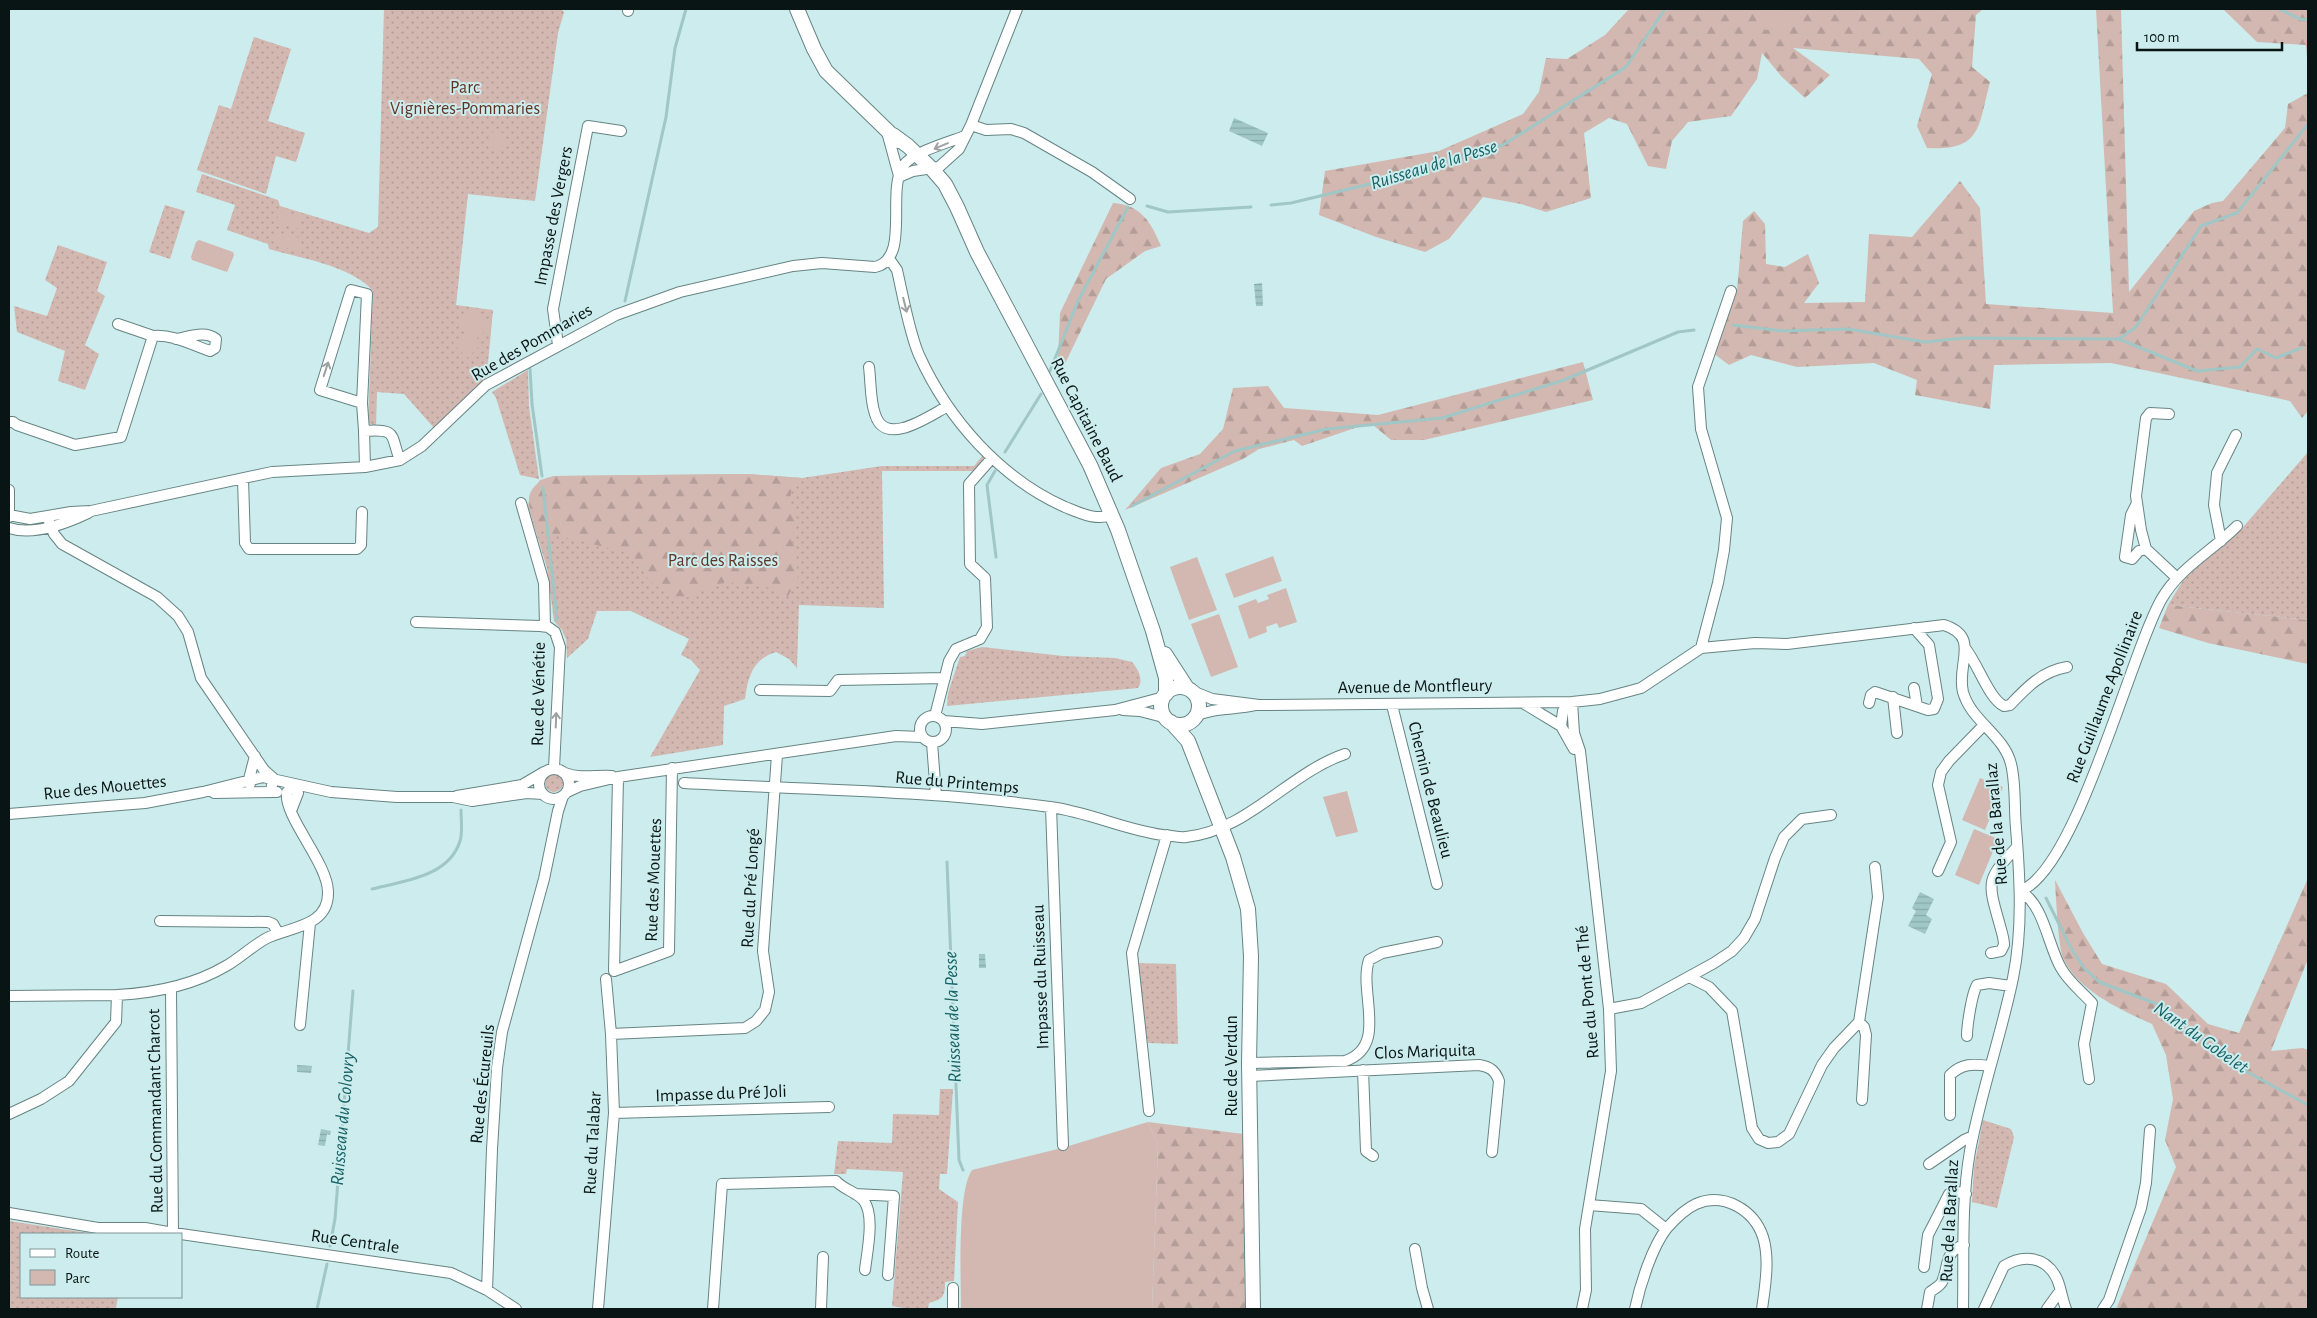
<svg xmlns="http://www.w3.org/2000/svg" width="2317" height="1318" font-family="'Alegreya Sans',sans-serif">
  <defs>
    <pattern id="green-dots" width="8" height="8" patternUnits="userSpaceOnUse" patternTransform="scale(1.25)"><rect width="8" height="8" fill="#d2b8b0"/><path d="M2 2h.1M6 6h.1" fill="none" stroke="#b39d96" stroke-width="1.8" stroke-linecap="round"/></pattern>
    <pattern id="forest-firs" width="22" height="20" patternUnits="userSpaceOnUse" patternTransform="scale(1.25)"><rect width="22" height="20" fill="#d2b8b0"/><path d="M5 1l3.5 6h-7zM16 11l3.5 6h-7z" fill="#b39d96"/></pattern>
    <pattern id="water-rules" width="6" height="5" patternUnits="userSpaceOnUse" patternTransform="scale(1.25)"><rect width="6" height="5" fill="#a0c6c6"/><path d="M0 2.5h6" fill="none" stroke="#88a9a9"/></pattern>
  </defs>
  <rect width="100%" height="100%" fill="#cceced"/>
  <path fill="url(#green-dots)" d="M384,9h177l3,3 -6,21 -23,168 -67,-7 -12,111 37,5 -6,64 -2,6 -50,49 -31,-35 -27,-2 -1,34 -8,-3 5,-132c-21,-25 -73,-33 -104,-42l-1,-5 -41,-14 8,-25 -39,-13 6,-18 76,26 2,6 89,27 9,-6z
    M254,37l37,12 -23,72 37,12 -9,29 -20,-6 -10,38 -69,-24 22,-65 12,4z
    M165,205l20,6 -15,48 -21,-7z
    M58,245l49,17 -10,29 8,5 -20,49 14,9 -14,36 -27,-9 7,-30 -48,-19 -3,-26 33,10 10,-28 -12,-8z
    M528,370l1,36 10,73 -19,-4 -24,-77 -4,-6z
    M2308,452v168l-140,-15 16,-26 60,-53z
    M984,454l3,3 -12,14h-93l2,137 -85,-3 -2,63 -8,-9 -13,-7c-23,7 -28,24 -31,47l-21,7 -1,39 -73,12 50,-87 -9,-10 -10,-5 8,-16 -58,-28h-34l-9,28 -21,19 -1,-19 -4,-9 -8,-9 -7,-53 -19,-62 2,-12 10,-14 14,-4 194,-2 54,4 80,-12h92z
    M982,647l81,9 52,2 17,4c6,7 12,18 6,26l-191,18 1,-13 12,-36 5,-1 2,-5z
    M545 783a9 9 0 1 1 18 0a9 9 0 1 1-18 0Z
    M1134,963l42,1 2,80 -30,-1z
    M940,1089h13l-6,85h-7l-1,15 19,13 -4,79 -9,1c0,15 -2,17 -16,21l-1,6h-19l-17,-3 11,-134 -56,-3 -1,5h-12l4,-33 54,2 1,-29 46,1z
    M1983,1120l28,9 3,8 -17,71 -25,-6 2,-35z
    M9,1221l79,12 -67,1v63h97l-2,11 4,1h-111z"/>
  <path fill="url(#forest-firs)" d="M1629,9h354l-7,6 -4,52 18,15c-12,45 -8,69 -63,66l-10,-22 15,-52 -13,-15 -126,-11 37,27 -25,23 -23,-21 -20,-24 -5,26 -26,37 -43,6 -16,19 -6,28 -18,-3 -21,-42 -18,-6 -25,15 7,65 -45,14 -25,-8 -38,-7 -34,42 -24,13 -49,-15 -57,-22 6,-44 114,-20 84,-37 16,-22 7,-34 21,1 38,-24z
    M2096,9h25l8,283 65,-81 18,-8 11,-2 62,-73 3,-24 20,-11v318l-6,7 -12,-17 -179,-38 -117,2 -4,44 -75,-14 2,-15 -43,-17 -77,4 -46,-12 -22,10 -20,-15 28,-59 6,-70 11,-10 11,13 1,40 19,3 23,-13 11,29 -15,20 61,-1 4,-68 43,3 48,-56 20,27 6,96 127,9z
    M2223,9h85v64l-2,-28 -49,-3z
    M1113,203c29,2 38,20 48,43l-16,5 -39,28 -49,101 3,-67z
    M1583,362l10,38 -169,40h-33l-18,-15 -12,1 -59,20 -8,-6 -35,9 -16,10 -118,51 36,-42 39,-14 23,-25 10,-41 35,-2 16,22 94,7z
    M748,474l54,4 -11,14 -1,12 5,11 1,10 -5,15 5,9 2,31 -10,16 -24,-10 -39,-4 -45,18 -30,-18 -18,-28 -95,-24c-10,-26 -16,-44 17,-54z
    M2168,605l140,15v44l-100,-21 -49,-15z
    M2308,878v81l-37,92 32,-3 5,2v259h-192l60,-142 -11,-27 8,-41 -7,-44 -14,-31c-31,-14 -75,-34 -89,-66 -5,-13 -7,-61 -8,-78l28,53 19,31 64,20 42,40 31,9z
    M1148,1122l95,12 2,175h-93l6,-164z"/>
  <path fill="#d2b8b0" d="M1797,10l2,16 -34,4 -2,-16z
    M489,132l16,1 -1,17 -16,-2z
    M278,210l23,7 -1,12 -23,-6z
    M276,232l24,6 -1,13 -23,-6z
    M199,240l34,12 1,3 -7,17 -35,-12 -1,-3 5,-15z
    M473,309l17,18 -15,13 5,6 -13,12 -14,-15 13,-12 -8,-9z
    M1273,556l9,25 -48,17 -9,-24z
    M1197,557l20,53 -28,10 -19,-53z
    M1286,588l11,34 -18,6 -2,-5 -11,4 1,5 -18,7 -11,-33 18,-7 2,4 11,-4 -2,-4z
    M1219,614l19,53 -27,10 -20,-53z
    M1980,778l23,9 -18,43 -23,-10z
    M1347,791l11,41 -22,5 -13,-40z
    M1974,829l24,10 -19,46 -24,-10z
    M1148,1122l10,23 -6,164h-191c0,-29 -4,-118 11,-139l90,-22z"/>
  <path fill="url(#water-rules)" d="M1234,118l34,15 -6,13 -33,-15z
    M1262,283l1,23h-7l-2,-22z
    M1920,892l14,7 -8,16 6,4 -7,15 -17,-8 8,-15 -4,-3z
    M979,954h6l1,14h-7z
    M297,1065l15,1 -1,7 -14,-1z
    M321,1129l10,2 -1,4 -3,-1 -2,12 -7,-1z"/>
  <g fill="none" stroke-linecap="round" stroke-linejoin="round">
    <path stroke="#a0c6c6" stroke-width="3" d="M2279,9l21,10 8,1
      M1271,205l20,-2 79,-19 133,-39 123,-78 39,-58
      M1147,206l21,6 83,-5
      M625,301l41,-184 9,-69 11,-39
      M1733,325l49,6 66,-2 77,13 39,-4 155,1 17,-12 65,-101 36,-13 71,-89
      M2119,339l78,32 43,-4 17,-18 19,9 25,-10
      M530,369l2,35 10,72
      M1050,371l28,-70 50,-94
      M1005,452l36,-58
      M995,471l-8,14 9,72
      M543,487l14,133
      M1132,506l103,-55 92,-22 115,-11 122,-38 114,-48 16,-2
      M947,862l12,298 4,10
      M372,889c31,-8 77,-12 88,-48 3,-9 1,-21 1,-31
      M2046,898l25,50 13,20 15,14 58,22 20,14 50,43 81,44
      M330,1246l5,-27 18,-228
      M317,1309l10,-45"/>
    <defs>
      <path id="street" d="M628,11v-2
        M971,125l15,5 25,-1 13,4 68,39 38,27
        M887,132l12,44
        M899,177l14,-6 26,-4 20,-18 12,-24 46,-116
        M890,260l7,10c6,26 12,62 22,85 29,64 81,123 146,152 15,6 31,14 47,8
        M153,336c20,-2 39,9 57,15l5,-3 1,-9c-11,-9 -27,-2 -40,0
        M558,345l-5,-36 35,-183 33,5
        M869,367c2,16 1,33 6,47 10,34 54,2 73,-8
        M362,403l-42,-13 31,-100 16,4 -5,109 2,28
        M2169,414l-19,-1 -4,5 -10,78 5,34 5,19 30,28
        M9,422h4l4,3 58,20 46,-8 32,-101 -35,-12
        M365,467l-1,-36c35,-3 26,5 36,29
        M243,479l2,64 4,6h108l4,-4 1,-33
        M9,490v27
        M521,503l23,80 1,43
        M2137,503l-6,12 -6,42 7,2 7,-8 7,-2
        M9,515l21,4 41,-7 20,-1 181,-39 93,-5 35,-7 22,-14 64,-61 130,-70 64,-23 113,-26 29,-3 53,4c36,-8 11,-75 28,-101 10,-14 46,-24 62,-30
        M47,516l7,18 8,10 95,53 21,19 10,16 13,46 63,92 9,8 -2,14
        M9,528c25,8 56,-4 79,-15
        M2221,541l-7,-36 3,-32 19,-38
        M416,622l124,4 8,1 7,5 5,15 -6,121
        M1701,648l17,-65 6,-33 3,-32 -26,-89 -3,-42 33,-96
        M1965,648c13,16 24,51 39,58l6,-1c16,-17 32,-34 57,-38
        M1914,688l3,18
        M760,690l70,1 8,-11 107,-2
        M1192,691l20,8 47,6 313,-3 28,-3 41,-11 60,-40 54,-5 32,1 157,-19c37,12 12,39 19,67 8,29 41,43 48,72 5,20 3,43 5,64 4,50 7,101 -3,150 -12,58 -32,114 -43,173 -9,52 -6,106 -7,158
        M1893,697l4,36
        M1572,702l2,31 6,18 29,258 2,62 -26,158 1,61 -4,19
        M1523,703l38,23 13,23
        M1869,703l2,-8 4,-3 53,18 6,-1 4,-10 -9,-54 -15,-17
        M1392,705l45,179
        M1123,710l17,1 27,7
        M920 729a13 13 0 1 1 26 0a13 13 0 1 1-26 0Z
        M935,716l14,-55 7,-12 24,-10 7,-12 -2,-49 -15,-14 -1,-80 23,-26
        M1196,716c19,-9 39,-6 60,-11
        M944,721l38,3 133,-14 49,-13
        M1561,726l2,-15 9,-9
        M932,743l4,52
        M539 784a15 15 0 1 1 30 0a15 15 0 1 1-30 0Z
        M565,773c16,6 30,2 47,3
        M618,777l-4,194 55,-20 3,-183
        M684,783c122,7 245,7 366,24 39,5 75,23 113,28 7,0 16,3 23,2 61,-6 103,-64 159,-83
        M250,784l-1,-5 6,-23
        M567,792l13,-6 38,-9 278,-41 26,1
        M214,793l63,-1
        M457,796l65,-11 22,-13
        M1051,807l12,338
        M9,814l136,-11 58,-11 60,-15 68,15 66,5h56l19,4 55,-8 16,1
        M1938,871l13,-29 -13,-57 3,-13 8,-11 35,-36
        M2020,891c56,-20 109,-233 141,-291 18,-32 50,-48 76,-74
        M2020,891c24,13 28,55 41,77 7,13 21,24 31,35l-8,41 5,35
        M160,921l108,1 5,2 5,9
        M1991,953l10,-2 3,-6c0,-8 -3,-15 -5,-23 -12,-42 -12,-43 18,-75
        M1689,977l20,10 23,24 20,117 7,11 9,4 10,-1 11,-8 33,-69 12,-17 25,-26 19,-125 -3,-30
        M171,989l2,244
        M9,996l108,-1
        M1609,1009l32,-6 73,-40 18,-12 12,-13 11,-19 20,-61 9,-21 18,-18 29,-4
        M1859,1022l5,5 2,8 -4,65
        M300,1025l10,-102
        M611,1034l134,-6 11,-7 9,-11 4,-18 -6,-41 14,-196
        M1967,1036c0,-11 5,-43 10,-51l12,-2 22,3
        M1249,1063l96,-2c44,-15 13,-69 24,-101l13,-7 55,-11
        M1363,1070l3,81 7,5
        M1249,1076l230,-11c11,2 16,5 20,16l-7,71
        M1149,1111l-17,-158 35,-118
        M614,1113l215,-6
        M9,1114l32,-15 28,-18 47,-59 1,-27c38,-2 75,-9 109,-29 14,-8 26,-20 41,-28 22,-11 62,-11 61,-46 0,-29 -45,-76 -41,-100l7,-7 4,8 -7,18
        M1950,1115v-40c12,-12 23,-11 40,-9
        M1929,1164l35,-24 9,-4
        M855,1194l39,2 -6,79
        M1589,1205l52,4 25,20
        M9,1213l89,15h47l34,6
        M181,1234l270,39 36,17 29,19
        M1415,1249l7,39 6,21
        M1924,1267l4,-32 21,-41 8,-2 9,2
        M487,1290l5,-141 5,-81 5,-36 42,-153 14,-68 5,-15
        M598,1309l16,-196 -3,-79 -5,-55
        M713,1309l9,-125 114,-3c8,9 21,11 28,20 11,15 3,51 1,69
        M821,1309l2,-52
        M953,1309v-21
        M1635,1309c5,-24 17,-62 32,-81 8,-9 18,-19 29,-24 28,-12 58,6 67,33 7,22 2,50 -1,72
        M1927,1309l3,-17c4,-3 10,-6 12,-10 7,-16 2,-31 22,-37
        M1984,1309l20,-43c19,-12 42,-10 53,13 4,9 5,20 9,30
        M2047,1309l13,-18
        M2103,1309l6,-9 32,-92 5,-25 4,-53"/>
      <path id="secondary" d="M797,9l17,40 12,22 72,70
        M893,135l15,11 24,23 13,15 12,23 20,45 113,213 28,65 35,101 13,47v16
        M1165,654l22,34
        M1161 706a19 19 0 1 1 38 0a19 19 0 1 1-38 0Z
        M1171,722l17,19 45,116 15,52 3,47 -2,107 4,246"/>
    </defs>
    <use href="#street" stroke="#678484" stroke-width="12"/>
    <use href="#secondary" stroke="#678484" stroke-width="16"/>
    <use href="#street" stroke="#fff" stroke-width="10"/>
    <use href="#secondary" stroke="#fff" stroke-width="14"/>
  </g>
  <defs><path id="oneway-shaft" d="M-6 0H5M1.5-3L5.5 0L1.5 3" fill="none" stroke-width="1.6" stroke-linecap="round" stroke-linejoin="round" transform="scale(1.25)"/></defs>
  <g stroke="#9da1a1">
    <use href="#oneway-shaft" transform="translate(941 146) rotate(157)"/>
    <use href="#oneway-shaft" transform="translate(905 305) rotate(76)"/>
    <use href="#oneway-shaft" transform="translate(326 369) rotate(-72)"/>
    <use href="#oneway-shaft" transform="translate(556 720) rotate(-88)"/>
  </g>
  <g text-anchor="middle" dominant-baseline="central" stroke-width="4" stroke-linejoin="round" paint-order="stroke">
    <g font-size="18" fill="#613324" stroke="#cceced">
      <text x="465" y="88">Parc<tspan x="465" dy="21">Vignières-Pommaries</tspan></text>
      <text x="723" y="561">Parc des Raisses</text>
    </g>
    <g font-size="18" fill="#091515" stroke="#cceced">
      <text transform="translate(554 216) rotate(-79)">Impasse des Vergers</text>
      <text transform="translate(532 343) rotate(-30)">Rue des Pommaries</text>
      <text transform="translate(1086 420) rotate(63)">Rue Capitaine Baud</text>
      <text transform="translate(1415 687) rotate(-1)">Avenue de Montfleury</text>
      <text transform="translate(539 694) rotate(-89)">Rue de Vénétie</text>
      <text transform="translate(2105 697) rotate(-69)">Rue Guillaume Apollinaire</text>
      <text transform="translate(957 783) rotate(5)">Rue du Printemps</text>
      <text transform="translate(105 788) rotate(-6)">Rue des Mouettes</text>
      <text transform="translate(1430 790) rotate(76)">Chemin de Beaulieu</text>
      <text transform="translate(1997 824) rotate(-95)">Rue de la Barallaz</text>
      <text transform="translate(654 880) rotate(-88)">Rue des Mouettes</text>
      <text transform="translate(751 888) rotate(-87)">Rue du Pré Longé</text>
      <text transform="translate(1041 977) rotate(-92)">Impasse du Ruisseau</text>
      <text transform="translate(1588 992) rotate(-95)">Rue du Pont de Thé</text>
      <text transform="translate(1425 1052) rotate(-2)">Clos Mariquita</text>
      <text transform="translate(1232 1066) rotate(-90)">Rue de Verdun</text>
      <text transform="translate(483 1084) rotate(-84)">Rue des Écureuils</text>
      <text transform="translate(721 1094) rotate(-2)">Impasse du Pré Joli</text>
      <text transform="translate(156 1111) rotate(-91)">Rue du Commandant Charcot</text>
      <text transform="translate(593 1143) rotate(-87)">Rue du Talabar</text>
      <text transform="translate(1950 1221) rotate(-87)">Rue de la Barallaz</text>
      <text transform="translate(355 1242) rotate(8)">Rue Centrale</text>
    </g>
    <g font-size="19" font-style="italic" fill="#166264" stroke="#cceced">
      <text transform="translate(1434 165) rotate(-17)">Ruisseau de la Pesse</text>
      <text transform="translate(953 1017) rotate(-92)">Ruisseau de la Pesse</text>
      <text transform="translate(2201 1038) rotate(35)">Nant du Gobelet</text>
      <text transform="translate(343 1119) rotate(-85)">Ruisseau du Colovry</text>
    </g>
  </g>
  <rect width="2317" height="1318" fill="none" stroke="#091515" stroke-width="20"/>
  <rect x="20" y="1233" width="162" height="65" fill="#cceced" stroke="#7e9697"/>
  <rect x="30" y="1249" width="25" height="8" fill="#ffffff" stroke="#7e9697"/>
  <text x="65" y="1258" font-size="15" fill="#091515">Route</text>
  <rect x="30" y="1270" width="25" height="15" fill="#d2b8b0" stroke="#7e9697"/>
  <text x="65" y="1283" font-size="15" fill="#091515">Parc</text>
  <path d="M2137 42v8h145v-8" fill="none" stroke="#091515" stroke-width="2.5"/>
  <text x="2144" y="42" font-size="15" fill="#091515" stroke="#cceced" stroke-width="4" paint-order="stroke">100 m</text>
</svg>
